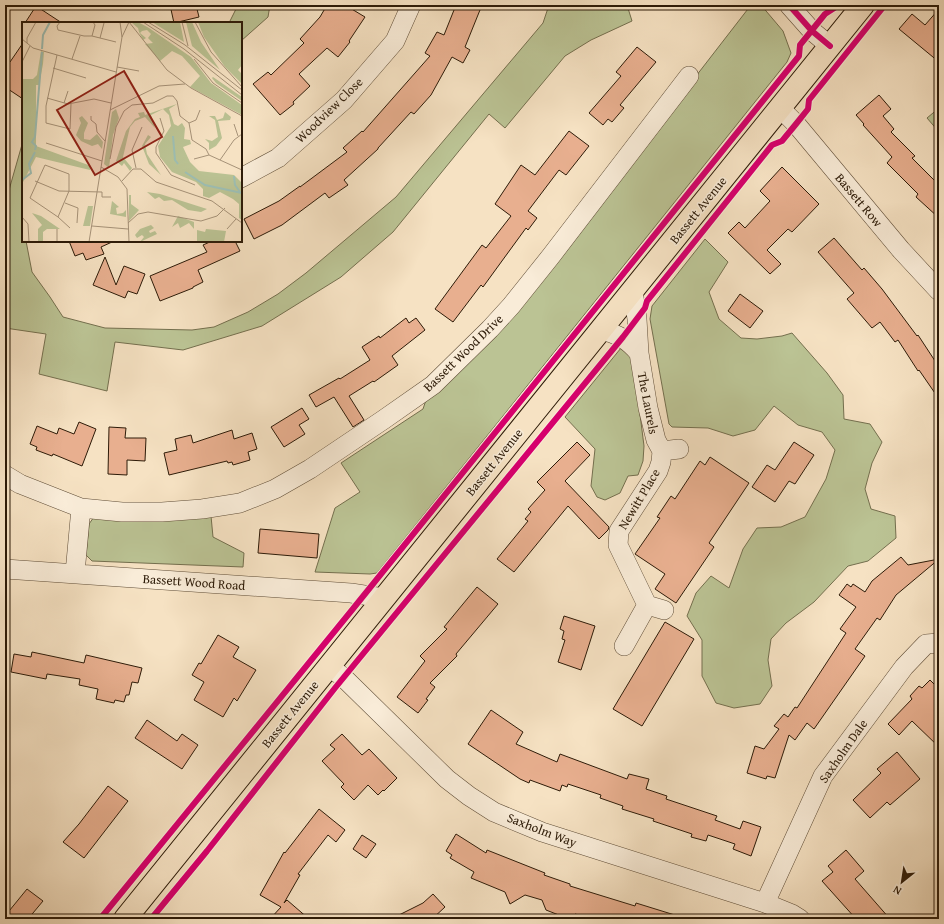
<svg xmlns="http://www.w3.org/2000/svg" width="944" height="924" font-family="'Gentium Book Plus',serif">
  <rect width="100%" height="100%" fill="#f6e2c3"/>
  <filter id="stains"><feTurbulence type="fractalNoise" baseFrequency=".005" numOctaves="4"/><feColorMatrix values="0 0 0 0 .2 0 0 0 0 .09 0 0 0 0 .02 0 0 0 .5 -.17"/></filter>
  <radialGradient id="worn" r=".72"><stop offset=".6" stop-color="#630" stop-opacity="0"/><stop offset="1" stop-color="#630" stop-opacity=".3"/></radialGradient>
  <path fill="#bbc394" stroke="#746f4e" d="M238,5h32l-2,12 -27,24v-18h-12z
    M549,5h78l5,16 -41,19 -26,16 -60,72 -16,-14 -96,118 -52,45 -79,49 -79,24 -68,-8 -8,49 -68,-17 7,-40 -41,-6v-124l18,-63v100h3l6,31 18,25 13,20 42,11 87,2 22,-3 34,-15 30,-18 28,-21 90,-76 147,-174z
    M751,5h10l22,26 8,22 -4,9 -410,511 -7,1 -55,-2 20,-64 25,-16 -19,-29 82,-54 4,-12 81,-78z
    M939,108v24l-12,-14z
    M705,239l23,23 -19,30 10,27 22,19 16,1 25,-3 10,-3 35,40 16,22 1,24 26,5 12,18 -10,21 -7,26 6,20 24,7 1,22 -28,23 -20,5 -34,36 -28,21 -15,16 -3,21 4,26 -12,18 -26,4 -18,-5 -14,-27v-36l-15,-24 9,-23 15,-17 18,12 14,-39 14,-21 24,-1 24,-10 21,-38 9,-29 -13,-18 -24,-7 -24,-19 -19,24 -22,6 -25,-8 -36,-1 -3,-3 -19,-105 2,-13z
    M621,348l12,11 11,87 -1,15 -5,14 -10,1 -8,17 -15,7 -8,-3 -6,-11 4,-37 -30,-32z
    M211,516l2,21 31,16 -1,14 -151,-6 -6,-6 3,-31 5,-7z"/>
  <path fill="#e8af8f" stroke="#2d1b08" d="M170,5h26l3,12 -25,6z
    M327,5h18l20,12 -16,24 1,1 -12,15 -11,-9 -28,26 11,12 -17,16 1,2 -14,11 -27,-31 15,-12 3,3 33,-32 -4,-4 20,-22z
    M456,5h26l-17,42 5,3 -7,13 -11,-6 -21,38 -17,19 -3,-2 -33,36v1l-34,31 4,5 -19,13 -4,-5 -43,32 -28,14 -10,-20 35,-18 21,-15v1l47,-35 -4,-4 19,-17 1,1 67,-76 -5,-3 12,-21 7,3z
    M36,6l26,17h-37z
    M939,9v53l-40,-33 13,-15 13,11z
    M23,43v56l-18,-12v-28l5,3z
    M637,47l19,15 -36,43 4,3 -12,14 -4,-3 -5,6 -14,-12 32,-37 -5,-4z
    M879,95l12,14 -8,7 11,13 -3,3 24,24 -3,2 27,27v33l-23,-21 2,-3 -31,-31 5,-6 -29,-32 1,-1 -8,-9z
    M569,131l20,15 -23,29 -7,-5 -31,41 9,7 -9,12 -2,-2 -43,59 -2,-2 -28,37 -18,-13 47,-64 4,3 25,-32 -16,-12 26,-39 14,10z
    M782,167l37,37 -27,28 -4,-3 -21,21 14,14 -11,10 -42,-41 11,-11 6,6 25,-27 -10,-10z
    M834,238l28,32 2,-2 18,21 35,47 1,-1 21,32v32l-20,-29 -1,1 -20,-31 -3,2 -15,-20 -8,6 -25,-29 7,-6 -36,-41z
    M69,241h43v1l-11,5 3,7 -18,6 -3,-7 -8,3z
    M212,241h23l5,10 -42,19 5,12 -10,5v1l-33,13 -10,-25 57,-24 -4,-7z
    M105,257l11,28 8,-19 21,8 -8,20 -9,-3 -3,7 -32,-13z
    M740,294l23,17 -13,17 -22,-17z
    M406,318l3,5 7,-5 9,12 -33,26 6,9 -24,17 -1,-1 -24,15 15,24 -11,7 -19,-30 -18,10 -7,-12 30,-17 1,1 30,-19 -8,-13 17,-11 1,2z
    M302,408l7,11 -10,6 6,9 -21,13 -13,-20z
    M79,422l17,7 -14,37 -29,-12 -1,2 -16,-6 1,-3 -7,-3 7,-18 20,8 2,-6 15,6z
    M109,427l17,1 -1,10h21l-1,23 -18,-1v15l-19,-1z
    M232,430l2,9 18,-6 5,16 -9,3 2,8 -17,5 -1,-3 -4,1 -1,-2 -58,14 -5,-22 13,-3 -2,-11 16,-4 2,8z
    M577,442l13,13 -25,26 44,46 -1,3 -9,9 -31,-33 -54,66 -17,-13 31,-38 -3,-2 6,-7 -3,-3 17,-19 -8,-8z
    M794,442l20,13 -19,29 -6,-3 -14,21 -23,-15 15,-22 8,5z
    M710,457l39,26 -40,60 5,4 -38,56 -21,-14 10,-15 -30,-20 25,-36 -3,-1 14,-21 4,3 25,-38 5,4z
    M260,529l59,5 -2,24 -59,-5z
    M901,557l7,8 31,-6 -43,36 -16,25 -3,-2 -22,31 10,7 -51,73 -7,-6 -12,17 -6,-5 -14,43 -8,-2 -1,3 -19,-6 8,-27 9,3 15,-20 -5,-3 10,-12 4,3 7,-10 2,1 49,-75 -6,-4 16,-22 -17,-12 8,-11 4,3 2,-3 12,8 7,-11z
    M477,587l21,17 -42,50 1,2 -27,27 5,4 -9,12 2,1 -10,13 -21,-16 28,-36 -5,-5 27,-27 -3,-2z
    M564,616l31,10 -14,44 -23,-8 7,-22 -3,-1 2,-8 -4,-2z
    M665,622l29,17 -52,87 -29,-17z
    M218,635l21,12 -6,10 23,13 -19,31 -3,-3 -11,19 -29,-17 10,-18 -12,-7 7,-12 2,1z
    M32,652l52,11 2,-8 56,13 -4,15 -6,-1 -3,13h-3l-2,7 -9,-2 -1,3 -18,-4 2,-10 -19,-4 1,-6 -33,-5 -1,5 -35,-7 3,-18 17,3z
    M930,680l9,9v58l-27,-26 -13,14 -11,-11 24,-25 -2,-3 9,-10 3,2z
    M491,710l32,22 -7,12 41,18 3,-8 67,25 2,-5 20,5 -3,10 21,7 -1,3 51,17 -2,4 25,9 3,-8 18,6 -10,29 -18,-7 2,-5 -27,-9 -2,6 -15,-4 1,-3 -39,-13 1,-2 -32,-10 1,-3 -23,-8 1,-3 -33,-11 -1,3 -5,-2 -2,6 -30,-11 -1,3 -9,-4 -52,-35z
    M147,720l30,21 5,-7 16,11 -16,24 -47,-31z
    M342,734l20,21 7,-6 28,29 -13,13 -1,-1 -5,5 -10,-10 -14,15 -13,-13 3,-3 -22,-23 13,-12 -5,-4z
    M897,752l23,27 -30,26 -3,-3 -17,16 -17,-18 28,-27 -4,-4z
    M108,786l20,15 -44,57 -21,-16 16,-18z
    M319,809l26,21 -9,12 -8,-7 -30,39 2,1 -16,28 3,-3 22,19h-39l11,-12 -21,-12 24,-43 1,1z
    M456,834l30,19 1,-3 58,23 -1,2 26,9v2l65,20 1,-3 42,13 -1,3h-84l-18,-5 -2,5h-4l-23,-9 -4,-10 -17,-5 -15,9 -5,-12 -34,-14 3,-6 -24,-14 2,-3 -6,-4z
    M362,835l14,9 -10,14 -13,-9z
    M846,850l18,21 -9,8 35,40h-34l-34,-38 11,-9 -5,-6z
    M27,889l16,12 -15,18h-23v-3z
    M433,894l12,13 -13,12h-41l32,-16z"/>
  <g fill="none" stroke-linecap="round" stroke-linejoin="round">
    <defs>
      <path id="minor" d="M789,5l23,26 18,15
        M780,108l16,16 105,126 38,41
        M241,178l37,-20 66,-58 51,-59 16,-36
        M633,290l4,29 2,34 9,55 8,32 6,11
        M601,330c17,4 27,10 38,23
        M662,451l17,-2
        M5,475l15,9 61,24 41,4h40l40,-3 38,-6 35,-14 35,-20 73,-49 50,-35 57,-56 21,-23 40,-50 138,-180
        M5,569l346,24 32,5
        M75,573l6,-65
        M647,605l17,5
        M624,646l23,-41 -29,-60 1,-14 39,-60 3,-9 1,-11
        M329,666l15,12 103,101 22,17 25,16 48,20 223,71 27,11 8,5
        M765,903l58,-127 81,-109 22,-23 13,-1"/>
      <path id="major" d="M125,919l738,-914"/>
    </defs>
    <use href="#minor" stroke="#5f4d37" stroke-width="20"/>
    <use href="#major" stroke="#2d1b08" stroke-width="24"/>
    <use href="#minor" stroke="#f9ecd8" stroke-width="19"/>
    <use href="#major" stroke="#f6e2c3" stroke-width="22"/>
    <defs>
      <path id="cycleway" d="M789,5l23,26 18,15
        M100,919l252,-309 447,-554 1,-11 25,-31 14,-9
        M151,919l56,-68 128,-163 288,-351 22,-29 2,-7 125,-156 10,-4 14,-17 12,-15 1,-9 76,-95"/>
    </defs>
    <use href="#cycleway" stroke="#f9ecd8" stroke-width="8"/>
    <use href="#cycleway" stroke="#d6006c" stroke-width="6"/>
  </g>
  <g text-anchor="middle" dominant-baseline="central" stroke-width="3" stroke-linejoin="round" paint-order="stroke">
    <g font-size="13" fill="#2d1b08" stroke="#f9ecd8">
      <text transform="translate(329 110) rotate(-44)">Woodview Close</text>
      <text transform="translate(859 200) rotate(50)">Bassett Row</text>
      <text transform="translate(698 210) rotate(-51)">Bassett Avenue</text>
      <text transform="translate(463 353) rotate(-44)">Bassett Wood Drive</text>
      <text transform="translate(648 403) rotate(79)">The Laurels</text>
      <text transform="translate(494 462) rotate(-51)">Bassett Avenue</text>
      <text transform="translate(639 499) rotate(-59)">Newitt Place</text>
      <text transform="translate(194 582) rotate(4)">Bassett Wood Road</text>
      <text transform="translate(290 714) rotate(-51)">Bassett Avenue</text>
      <text transform="translate(843 751) rotate(-55)">Saxholm Dale</text>
      <text transform="translate(542 830) rotate(21)">Saxholm Way</text>
    </g>
  </g>
  <g transform="translate(22 22)">
    <rect width="220" height="220" fill="#f6e2c3"/>
    <path d="M109,0h7l11,6 42,29 20,26 31,22v10l-52,-28 10,-11 -18,-20 -10,-5 -12,10 -15,-17 8,-1 -5,-5 3,-4 -4,-4 -5,1 -2,2 6,5 -3,2 -4,-8 -1,-4zM130,0h28l4,20zM164,0h6l9,20 19,28 -28,-24zM176,0h44v43l-4,5 4,4v10l-17,-17 -21,-30zM19,29l3,1 -1,12 -4,21h-3v61l55,20 -1,4 -54,-13 -14,27v-105h11l4,-4zM191,55l29,20v4l-26,-18 -4,-5zM155,82l-8,5 5,15 4,2 4,-3 3,5 -1,11 6,1 1,4 -8,3 7,15 9,9 35,4 8,8v37l-3,-2v-14l-6,-5 -13,-7 -11,6 -6,-2v-7l-7,-7 -24,-10 -12,-15 -2,-11 13,-20 -2,-11 -6,-6 -12,6 4,13 -10,-11 -10,4 -5,6 -7,30 9,11 -2,3 -6,-8 -2,3 -6,-5 10,-30 9,-12 5,-2 -2,-4 6,-1 1,3zM94,87l3,9 -6,17 -4,33 -5,-4 8,-52zM203,90l6,5 -1,3 -12,1 4,17 -6,8 -7,4v-7l-4,-4 7,2 6,-4 -3,-17 -6,-4h6l2,4 6,-2zM60,94l6,7 -4,10v6l6,1 7,-6 6,8 -1,7 -4,-5 -6,2 -11,-5 -5,-6 5,-12 -2,-5zM126,113l3,2 -6,7 2,10 14,21 -12,-11 -7,-18zM125,170l13,2 47,15 -6,3 -13,-2 -16,-10 -8,1 -5,-4 -4,2zM107,173h2v9l8,6 -10,11zM90,179l7,6 -3,1 1,6 6,-1 3,-3v7l-16,-3zM66,184h5l-3,20h-7zM10,191l9,3 19,13h-13l-4,3v10h-5v-13l4,-4zM156,194l16,6v7l-5,-6 -9,5 -2,-5 -6,4zM129,203l3,3 -5,3 1,2 5,-2 2,3 -17,8 4,-5 -2,-2 -5,3 -2,-3 5,-6zM184,207l20,2 -2,11 -27,-1v-11l8,2z" fill="#bbc394"/>
    <path fill="none" stroke="#9dbeb3" stroke-width="2" d="M20,27l1,-14 7,-13M151,114l2,24 3,4M13,128l1,-4 -4,-4 3,-5 7,-85M163,150l20,13 37,8M212,154l1,9 5,7M0,158l9,-7 -2,-9 6,-12"/>
    <path fill="none" stroke="#a69278" stroke-width="1" d="M38,0l-3,4 1,4 26,6h8l3,-11 -2,-3M98,0l2,15M107,0l38,48 24,18 51,28M121,0l41,27 58,46M126,0l37,23 57,45M160,0l6,24M173,0l16,30 31,35M70,14l24,6M78,16l4,-15M0,17l11,9 83,24M5,21v-5l9,-16M35,33l-11,51v17l24,6 1,-25M50,37l8,-23M172,37l19,24 29,20M0,40l8,-16M95,45l22,4M31,46l33,10M25,76l21,6 26,-5 17,4M42,81l4,-12M88,88l49,-24 26,-2M69,94v4l5,4 1,8M138,96l4,13 -8,16v6l15,22M167,101l3,17 14,9 3,6M212,102l4,12M75,110l8,9M24,121l56,18M88,137l6,-32 8,-16 8,-6 21,-2 14,-7h6l4,5 3,15 9,7 7,-3 4,-10M172,137l15,-4 33,15M198,138l14,-20 8,-6M23,143l24,9v17l-11,26 -28,-19zM79,145l17,10 9,12 2,53M114,146l-4,-18 10,-23M149,153l24,10M13,159l24,10 43,1M100,159l11,-12h8l15,13 56,19 30,22M80,170v5h9M43,181l13,5 -1,15M0,195l6,7 1,18M36,195l12,11M106,201l10,-9 10,-2 53,9 16,-5 8,-8M70,204l36,3M35,207v13M205,207l9,-10M67,220l33,-205 7,-15"/>
    <path fill="#8f2418" fill-opacity="0.15" stroke="#8f2418" stroke-width="2" d="M102,49l38,66 -67,38 -38,-65z"/>
    <rect width="220" height="220" fill="none" stroke="#2d1b08" stroke-width="2"/>
  </g>
  <rect width="944" height="924" fill="none" stroke="#f6e2c3" stroke-width="20"/>
  <rect x="6" y="6" width="932" height="912" fill="none" stroke="#2d1b08" stroke-width="2"/>
  <rect x="10" y="10" width="924" height="904" fill="none" stroke="#2d1b08"/>
  <g transform="translate(902 882) rotate(210)" stroke="#f9ecd8" stroke-width="3" paint-order="stroke">
  <path d="M0-3L7 15L0 10L-7 15Z" fill="#2d1b08"/>
  <text y="-6" font-size="11" font-weight="bold" text-anchor="middle" fill="#2d1b08">N</text>
  </g>
  <rect width="100%" height="100%" filter="url(#stains)"/>
  <rect width="100%" height="100%" fill="url(#worn)"/>
</svg>
